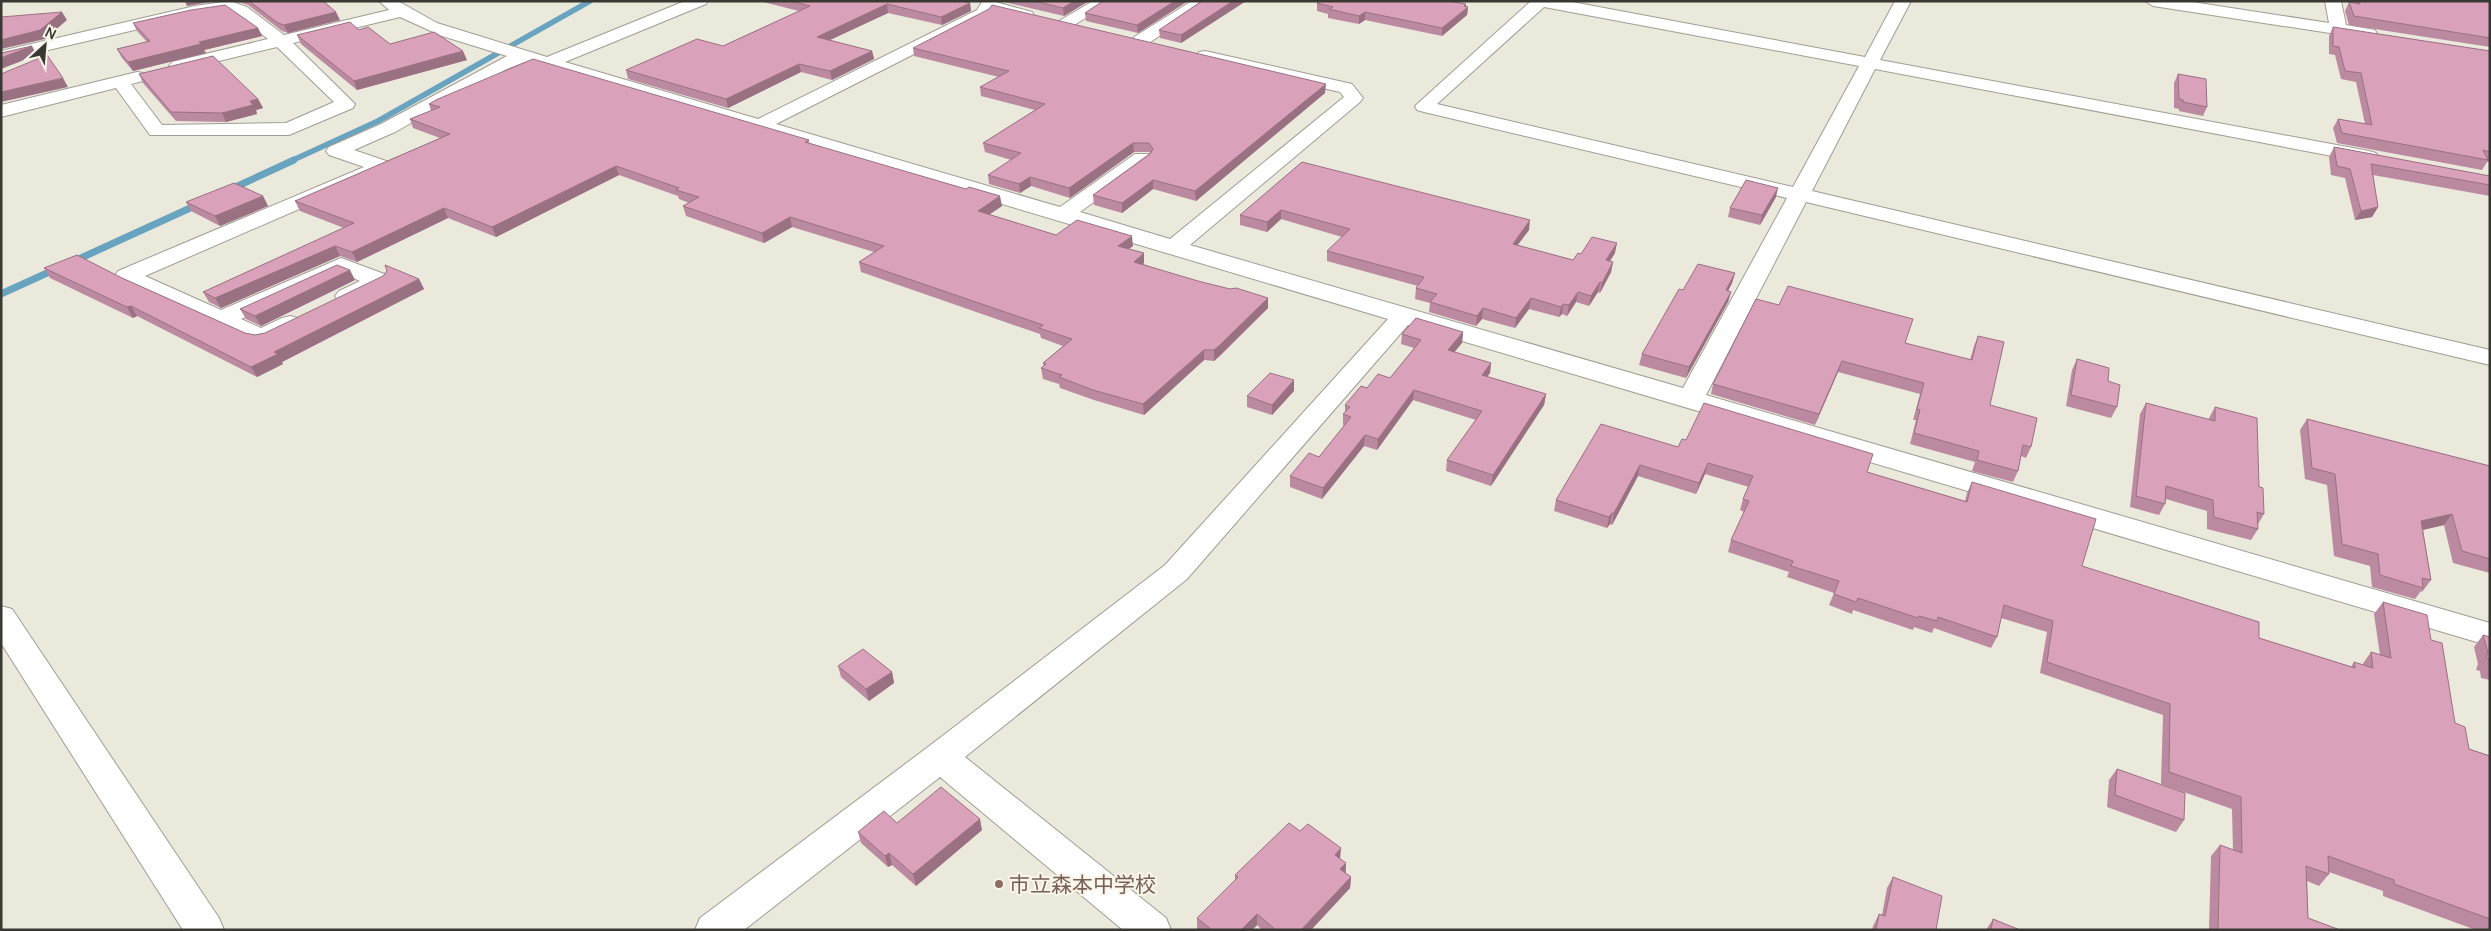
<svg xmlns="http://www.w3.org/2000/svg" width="2491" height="931" font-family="Manrope,'Noto Sans JP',sans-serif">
  <rect width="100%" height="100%" fill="#ebe8dc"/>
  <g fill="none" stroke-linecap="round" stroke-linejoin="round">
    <path stroke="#68a3bf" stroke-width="5.5" d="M291,161l87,-40 212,-120"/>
    <path stroke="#68a3bf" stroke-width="7" d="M229,190l65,-30
      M72,262l127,-58
      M1,294l57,-26"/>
    <defs>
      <path id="minor" d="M230,1l17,6 37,28 105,-25 -10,-9h19l39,22 110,34 138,-56h23l-2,3 -141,58 193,57 219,-109 5,-8 10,-1 40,11 2,3 -8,5 -34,-9 -3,5 -213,108 284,83 75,-53h14l3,4 -3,4 -69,50 90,27 174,-142 -4,-5 -141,-32 -3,-4 3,-4 6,-1 147,33 11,14 -3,4 -170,143 493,143 104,-190 -363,-86 -7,-2 -2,-4 116,-105h36l298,56 30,-56h16l-31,59 489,91 7,2 3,4 -3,4 -7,2 -494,-94 -63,122 678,159v15l-684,-163 -100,193 784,228v23l-1082,-321 -221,254 -222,178 201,161 5,12h-48l-183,-153 -196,153h-49l5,-12 228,-171 237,-182 223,-246 -863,-257 -18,7 -112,63 -41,18 35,12 3,4 -3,4 -244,106 76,34 120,-52 46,17 3,5 -3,5 -32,16 -8,2 -8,-2 -4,-5 4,-5 21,-10 -18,-8 -101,46 20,9 21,-10 8,-2 8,2 4,5c-9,13 -35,23 -50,19l-134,-61 -3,-5 3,-5 246,-104 -35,-12 -3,-4 3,-4 52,-23 126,-68 -65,-20 -42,-19 -107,26 62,61 -2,4 -64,27h-139l-34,-47 -115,29v-12l136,-33 6,1 3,4 -3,4 -12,3 31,41 124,-2 48,-21 -57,-55 -99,24 -6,-1 -3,-4 3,-4 96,-23 -33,-26 -6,-2 -34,5 -194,45v-10l194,-45zM1544,7l315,59 -66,121 -356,-83z
        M1093,1h20l-42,26h-12l-2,-3 2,-3z
        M1192,1h19l-65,44h-12l-2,-4 2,-4z
        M2145,1h41l143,22 -4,-22h16l5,24 29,5 2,4 -2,4 -6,1 -216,-33z
        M1,606l11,3 207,309 5,12h-41l-182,-287z"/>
    </defs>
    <use href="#minor" stroke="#a09d92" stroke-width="2"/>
    <use href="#minor" fill="#fff" fill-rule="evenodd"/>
  </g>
  <path fill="#bb8aa0" d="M236,1h87l17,19 -52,13 -6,-2 -34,-26z
    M759,1h203l8,2 1,8 -29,14 -54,-12 -58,27 42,11 2,8 -42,21 -31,-8 -73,36 -100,-29 -2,-9 97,-24 76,-35z
    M1003,1h86l-25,15 -60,-14z
    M1103,1h85l-50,32 -52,-12 -1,-8z
    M1202,1h44l-65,42 -21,-5 -1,-8z
    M2351,1h139v46l-141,-22 -4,-14 4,-9 3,1z
    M1317,3l149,1v3h2l-1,8 -25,21 -77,-16 -6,4 -31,-6v-4l-11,-3z
    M133,23l125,5 4,8 -58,14 2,3 -73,18 -11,-13 -5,-9 30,-7 -10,-11z
    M2333,27l157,24v111h-3l-5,8 -145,-27 -4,-15 5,-9 27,5 -9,-42 -15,-3 -6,-24 -6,-1v-18z
    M359,30l31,14 77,16 -110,30 -56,-46 -4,-9z
    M913,48l412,45 -129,108 -43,-12 -31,24 -28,-8 -1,-10 57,-42 -1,-1h-15l-64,46 -39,-12 -11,7 -31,-9 -1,-9 23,-15 -26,-8 -2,-9 52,-33 -54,-14 -1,-9 19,-10 -85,-21z
    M139,74l119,25 5,9 -7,2 1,4 -31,8 -50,-1 -33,-38z
    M2178,74l29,33 -4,9 -24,-5v-2l-5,-1v-25z
    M429,104l380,36v3l193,63 -13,9 67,20 77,11 -5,3 16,14 -1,1 125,44 -48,48 -6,5 -10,-1 -60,55 -50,-15 -34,-12 -1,-4 -16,-5 -2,-11 3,-2 -1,-3 20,-17 -22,-8 -1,-4 -179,-62 -2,-10 15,-10 -82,-25 -28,16 -78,-27 -3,-10 6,-3 -10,-4 -1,-3 -59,-21 -123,62 -48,-19 -91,44 -17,-6 -119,52 -12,-6 -6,-10 141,-64 -44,-17 -5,-10 145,-63 -27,-10 -3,-9 21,-8z
    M2334,147l156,29v20l-117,-21 5,32 -6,10 -17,3 -10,-42 -14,-3 -2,-18z
    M1302,162l227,68 -12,15 56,15 8,-6 34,-1 -5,8 3,1 -2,10 -11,21 -2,-1 -9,14 -13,-4 -9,14 -5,-2 -3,3 -30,-8 -14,19 -33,-9 -6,7 -47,-14 1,-9 -15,-4 1,-11 2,-2 -91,-25v-10l15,-14 -61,-18 -14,13 -27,-7v-10z
    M263,196l5,10 -48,20 -29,-15 -5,-9z
    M1776,197l-16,28 -32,-8 2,-9z
    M44,268l78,10 123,55 10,2 10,-2 154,-54 5,10 -142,73 1,2 -26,13 -120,-61 -4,2 -83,-40z
    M1735,273l-3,10 -4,8 3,1 -3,10 -42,76 -47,-13 3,-11 41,-64z
    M355,280l-94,46 -15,-7 -6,-10z
    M1463,332l-1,11 -8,9 37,11 -1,10 -3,4 59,17 -2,11 -53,81 -45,-15 1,-11 29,-40 -63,-20 -36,50 -13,-4 -42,53 -32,-12v-11l29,-19 25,-31 -1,-1v-11l2,-1v-8l22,-17 23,-10 24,-30 -13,-4 1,-10z
    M1978,336l12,69 41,42 -5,11 -5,-2 -3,15 -5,11 -41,-11 3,-9 -65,-18 6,-24h-3l7,-26 -82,-22 -23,53 -104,-31 2,-10 192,-41 65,17 4,-14z
    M2077,359l31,22 9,26 -6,11 -45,-12 6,-36z
    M1294,380v11l-22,24 -25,-8v-11z
    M2146,403l63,17v-2l6,-11 44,80 5,27 -6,10v5l-7,11 -44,-11v-18l-41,-12 -1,5 -6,11 -29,-8 10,-93z
    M2307,419l183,47v107l-37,-10 -9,-38 -21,5 8,50 -9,12 -1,-1 -6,8 -43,-12 -2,-21 -36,-10 -7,-71 -22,-6 -5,-49z
    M1686,440l181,32 98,29 2,-8 5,-11 110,84 177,72 92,29 3,-5 8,3 9,-13 9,3 -6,-41 9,-12 48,38 24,83 14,26 21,7v174h-14l-93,-34v-5l-54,-19v2l-10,12 -12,-5 1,37 32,12h-131l2,-74 9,-11 13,5 -1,-41 -71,-25 2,-69 -123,-42 7,-41 -46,-14 -4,19 -6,11 -57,-20 -2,5 -18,-6 -1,3 -60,-20 -1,4 -23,-9 5,-12 -47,-16 2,-5 -61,-20 3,-12 13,-28 -4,-2 3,-11 6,-12 -44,-13 -9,20 -58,-18 -26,49 -2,-1 -3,4 -53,-17 2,-11 122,-53z
    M2483,635l7,2v43l-9,-2 -1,-7 -4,-1 2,-6 -4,-17z
    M838,666l54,6 2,11 -25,18 -28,-24z
    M2117,769l67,51 -8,12 -69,-25 2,-27z
    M897,823l85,7 -66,56 -24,-21 -4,2 -27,-24 -3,-11z
    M1340,859l6,4v10l5,4 -1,11 -39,42h-49l-5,-5 -5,5h-54l-1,-1v-11l38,-38v-5z
    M1893,877l43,53h-64l1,-4 6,-12 3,1 5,-27z
    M1993,919l27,11h-34z"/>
  <path fill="#997182" d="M185,1h31l-29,5z
    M1074,1h15l-25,15 -1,-8z
    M1175,1h13l-50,32 -1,-8z
    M1233,1h13l-65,42v-8z
    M970,3l1,8 -29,14 -1,-8z
    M887,4l1,9 -69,32 -2,-8z
    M1466,4v5l2,-2 -1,8 -25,21v-8z
    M62,12l5,8 -22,19 -44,10v-9z
    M336,12l4,8 -52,13 -4,-8z
    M1365,12v8l-6,4v-8z
    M258,28l4,8 -58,14 2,3 -73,18 -5,-9 71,-20z
    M32,46l5,9 -36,14v-11z
    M463,51l4,9 -110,30 -3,-9z
    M872,51l2,8 -42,21 -2,-9z
    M799,64l2,8 -73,36 -2,-9z
    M63,78l5,9 -67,15v-10z
    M1326,84l-1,9 -129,108 -1,-10z
    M258,99l5,9 -7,2 1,4 -31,8 -4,-9 28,-12z
    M1133,143l1,9 -64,46 -1,-10z
    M616,166l3,9 -123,62 -4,-10z
    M1030,177l1,9 -11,7 -1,-9z
    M1153,180v9l-31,24v-10z
    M1778,188l-2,9 -16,28 2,-10z
    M263,196l5,10 -48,20 -5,-10z
    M1000,196l2,10 -23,15 -1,-10z
    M2378,207l-6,10 -17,3 6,-9z
    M444,208l4,10 -91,44 -5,-10z
    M1281,210v9l-14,13v-10z
    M790,217l2,10 -28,16 -2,-10z
    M1530,220l-1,10 -18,24 2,-10z
    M1132,236l1,10 -14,10 -1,-10z
    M1617,243l-2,10 -11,17 2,-10z
    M335,246l5,10 -119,52 -6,-10z
    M1144,253v10l-10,9v-10z
    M1613,262l-2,10 -11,21 2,-10z
    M350,270l5,10 -94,46 -6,-10z
    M1735,273l-3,10 -9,18 3,-11z
    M419,279l5,10 -142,73 1,2 -26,13 -6,-10 23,-15z
    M1600,282l-2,10 -9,14 2,-10z
    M1578,292l-2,10 -9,14 2,-11z
    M1731,292l-3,10 -42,76 3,-11z
    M1268,298v10l-54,53v-11z
    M1531,298l-2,11 -14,19 1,-10z
    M1563,304l-1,10 -3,3 2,-10z
    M131,306l6,10 -4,2 -6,-11z
    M1483,308l-1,11 -6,7 1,-10z
    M1463,332l-1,11 -15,18 1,-11z
    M1204,350v10l-60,55 -1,-11z
    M1842,361l-4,11 -23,53 4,-11z
    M1491,363l-1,10 -10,13 2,-11z
    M1294,380v11l-22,24v-10z
    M1414,390l-1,10 -36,50 1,-11z
    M1546,394l-2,11 -53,81 2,-11z
    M1365,435l-1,11 -42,53 1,-11z
    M1708,463l-3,11 -9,20 3,-11z
    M1640,465l-2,11 -26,49 2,-12z
    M1612,513l-2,11 -3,4 2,-11z
    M2452,514l-8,11 -31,7 8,-11z
    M892,672l2,11 -25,18 -3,-12z
    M980,819l2,11 -66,56 -3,-12z
    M1341,848l-1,12 -5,-5z
    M889,853l3,12 -4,2 -3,-11z
    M1346,863l-1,12 -5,-6z
    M1351,877l-1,11 -39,42h-10z
    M1257,914v11l-5,5h-11z"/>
  <path fill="#daa1ba" stroke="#997182" d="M249,1h74l13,11 -52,13 -6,-2z
    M791,1h171l8,2 -29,14 -54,-13 -70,33 55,14 -42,20 -31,-7 -73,35 -100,-29 71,-31 26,7 87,-40z
    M1034,1h40l-11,7z
    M1103,1h72l-38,24 -52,-12z
    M1202,1h31l-52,34 -22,-5z
    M1320,1h128l18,3 -2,2 4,1 -26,21 -77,-16 -6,4 -30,-7 4,-2 -16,-4z
    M2359,1h131v37l-136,-22 -5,-14 11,2z
    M225,5l33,23 -59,14 2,2 -73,18 -11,-13 33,-8 -17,-18 58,-13z
    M992,5l334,79 -131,107 -42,-11 -31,23 -29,-8 57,-41 3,-5 -4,-6h-16l-64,45 -39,-11 -11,7 -31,-9 33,-22 -38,-10 62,-39 -65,-17 29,-16 -96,-23 76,-39z
    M62,12l-22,18 -39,10v-23z
    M350,22l9,8 9,-3 22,17 44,-12 29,19 -109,30 -57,-46z
    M2333,27l157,24v101l-7,-2 5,10 -146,-27 -4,-14 34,6 -11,-52 -16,-2 -6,-24 -6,-1z
    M32,46l-31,12v-5z
    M47,55l16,23 -62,14v-18z
    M213,56l45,43 -8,2 3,4 -31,8 -51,-1 -32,-38z
    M533,59l276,81 -4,2 161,47 3,-2 31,9 -22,15 78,24 21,-15 55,16 -14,10 26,7 -10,9 64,19 32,8 6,-1 32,10 -48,47 -6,5h-10l-61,54 -50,-14 -34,-13 3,-2 -21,-7 5,-4 -3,-1 29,-24 -33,-11 4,-3 -184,-63 25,-16 -94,-29 -28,16 -79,-27 16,-9 -23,-7 3,-2 -63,-22 -124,61 -48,-19 -92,44 -17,-6 -120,52 -12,-6 151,-69 -59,-22 155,-67 -40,-15 30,-12 -11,-3 9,-5z
    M2178,74l28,5 1,28 -24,-5v-2l-4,-1z
    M2334,147l156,29v9l-119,-21 7,43 -17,4 -11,-42 -13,-3z
    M1302,162l228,58 -17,24 60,16 5,-7 3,1 11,-17 25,6 -11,17 7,2 -11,21 -2,-1 -9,14 -13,-4 -9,13 -6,-1 -2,3 -30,-9 -15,20 -33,-10 -6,8 -47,-14 7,-8 -21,-6 8,-11 -97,-26 23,-22 -69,-19 -14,12 -27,-7z
    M1746,180l32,8 -16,27 -32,-7z
    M234,183l29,13 -48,20 -29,-14z
    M77,255l45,23 123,55 10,2 10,-2 118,-57 4,-5 -2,-6 34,14 -145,73 4,2 -27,13 -120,-61 -4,1 -83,-39z
    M1698,264l37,9 -9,17 5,2 -42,75 -47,-13 37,-65 4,1z
    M337,265l13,5 -95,46 -15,-7z
    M1788,286l125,33 -8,24 67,17 6,-24 26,6 -14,63 47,13 -6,29 -8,-2 -5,26 -41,-11 2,-9 -65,-18 6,-23 -3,-1 7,-26 -82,-22 -23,53 -106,-30 43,-85 23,6z
    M1416,318l47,14 -15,18 43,13 -9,12 64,19 -53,81 -46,-15 35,-49 -68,-21 -36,49 -13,-4 -42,53 -33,-12 19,-23 10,4 32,-40 -8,-3 7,-7 -5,-2 16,-19 6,2 11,-14 12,4 31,-38 -19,-6z
    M2077,359l32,9 -1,13 12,4 -3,22 -46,-12z
    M1270,373l24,7 -22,25 -25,-9z
    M1704,403l169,51 -6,18 100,30 5,-20 124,37 -14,47 177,56v16l96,30 -1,-6 19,6 -2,-16 20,6 -8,-56 44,13 4,25 11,3 13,80 10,4 4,22 21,7v163l-96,-35v-4l-66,-24 1,18 -23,-8 2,52 32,12h-122l2,-85 22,8 -1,-56 -72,-25 1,-68 -123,-42 6,-41 -49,-16 -7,32 -59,-20 -1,4 -18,-5 -1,2 -60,-20 -2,4 -22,-8 5,-13 -48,-15 2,-5 -62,-21 18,-39 -6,-2 10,-23 -45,-13 -9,20 -59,-18 -26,48h-2l-3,4 -53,-17 45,-76 77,23 4,-8 4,1z
    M2146,403l69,18v-14l42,11 2,69 4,1 1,26 -7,-2 1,17 -44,-12 -1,-17 -47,-14 -1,18 -29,-8z
    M2307,419l183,47v93l-28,-8 -10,-37 -31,7 10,59 -9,-2 1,10 -43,-13 -2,-21 -36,-10 -7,-70 -23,-6z
    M2483,635l7,2v25l-1,-3 -3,-1 2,-5z
    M863,649l29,23 -26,17 -28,-23z
    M2117,769l68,24 -1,27 -69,-25z
    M941,787l39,32 -67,55 -24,-21 -4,3 -27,-24 26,-21 13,12z
    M1289,823l11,8 8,-7 33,24 -6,7 11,8 -6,6 11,8 -50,53h-25l-19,-16 -16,16h-29l-15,-12 41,-41 -3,-2z
    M1893,877l49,19 -6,34h-60l3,-16 6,2z
    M1993,919l27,11h-29z"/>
  <circle fill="#8d6e63" stroke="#f9f5e9" stroke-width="2" cx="999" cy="884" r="5"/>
  <g text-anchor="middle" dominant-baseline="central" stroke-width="4" stroke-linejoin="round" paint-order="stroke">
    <g font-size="21" fill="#785e54" stroke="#f9f5e9" text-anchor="start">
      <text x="1009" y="884">市立森本中学校</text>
    </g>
  </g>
  <rect width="2491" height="931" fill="none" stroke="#393833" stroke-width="5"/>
  <g transform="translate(45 45) rotate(26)" stroke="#f9f5e9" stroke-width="4" paint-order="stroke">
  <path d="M0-4L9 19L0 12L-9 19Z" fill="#393833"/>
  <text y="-8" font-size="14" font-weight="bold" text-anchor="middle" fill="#393833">N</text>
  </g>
</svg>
